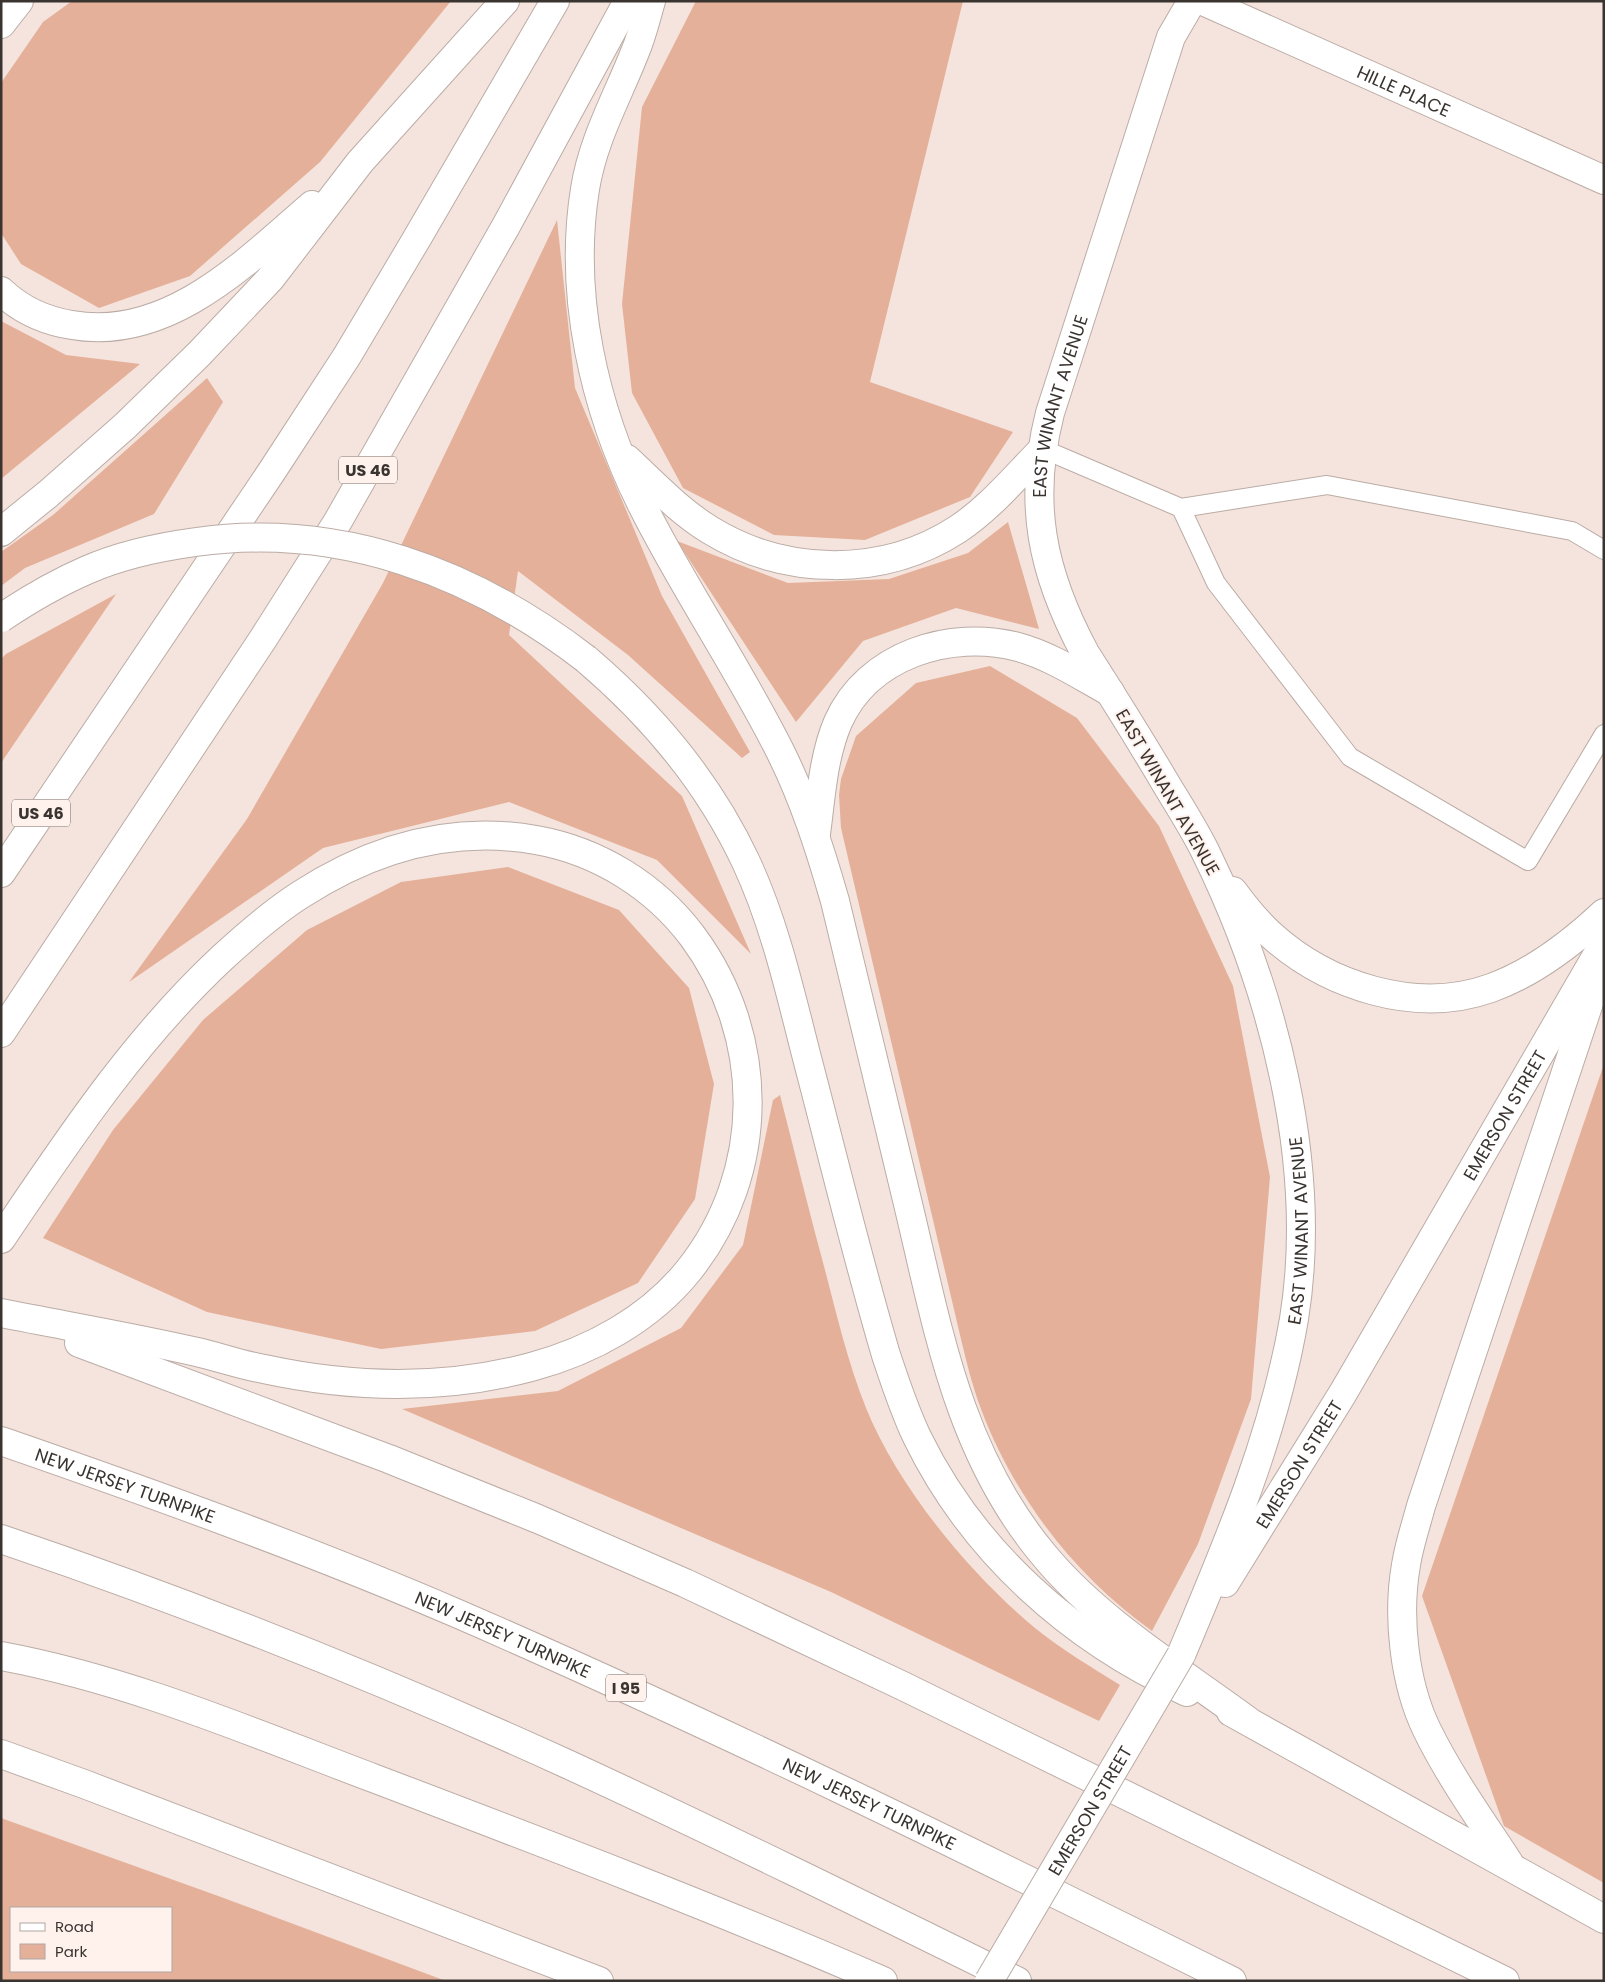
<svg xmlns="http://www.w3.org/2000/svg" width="1605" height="1982" font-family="Poppins,sans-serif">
  <rect width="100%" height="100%" fill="#f4e4dd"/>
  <path fill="#e5b099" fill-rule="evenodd" d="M72,1h379l-131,161 -130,114 -91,32 -78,-44 -20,-31v-150l42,-61z
    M696,1h267l-93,381 143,50 -43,65 -105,43 -91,-5 -91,-47 -51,-95 -10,-89 20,-197z
    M557,220l18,168 87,208 88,156 -8,6 -114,-103 -110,-84 -9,64 173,161 69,158 -94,-94 -148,-58 -186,46 -194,134 118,-163 136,-236z
    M1,321l65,34 74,9 -139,115z
    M207,378l16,24 -69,112 -129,54 -24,18v-34l52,-37z
    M1008,522l31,107 -83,-21 -93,33 -67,81 -119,-181 111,42 101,-4 79,-26z
    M116,594l-115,169v-104l5,-5z
    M990,666l87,52 82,108 74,160 37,191 -19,222 -53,145 -46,87c-77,-55 -138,-134 -171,-222 -9,-24 -15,-49 -21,-74l-119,-507 -2,-33 2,-16 15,-43 60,-53z
    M508,867l111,43 70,78 25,96 -19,115 -57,84 -103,48 -154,18 -174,-37 -164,-74 70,-108 90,-110 104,-90 94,-48z
    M1604,1064v819l-100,-57 -82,-230z
    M780,1095c15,58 29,117 45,175 12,46 23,93 41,138 32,79 103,165 169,220 26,21 56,39 85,57l-21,36 -268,-129 -429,-183 156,-18 123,-63 62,-83 30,-145z
    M1,1818l220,79 225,84h-445zM171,1908v63h-160v-63z"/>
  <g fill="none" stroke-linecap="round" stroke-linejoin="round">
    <defs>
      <path id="service" d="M1043,449l138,59 146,-23 245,46 32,19
        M1181,508l35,75 134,174 178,104 76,-127"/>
      <g id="minor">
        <path id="s1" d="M1203,1l401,179"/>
      </g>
      <g id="secondary">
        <path d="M1233,891c11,15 23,30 37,43 57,52 146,81 221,54 42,-15 80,-44 113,-75"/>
        <path id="s2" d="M1225,1583l118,-190 261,-450"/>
        <path id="s3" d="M1181,1655c46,-109 93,-219 113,-336 25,-155 -21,-330 -89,-468 -14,-28 -31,-53 -46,-79 -24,-40 -49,-80 -74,-119 -43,-80 -58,-150 -35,-240l121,-376 21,-36"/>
      </g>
      <g id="motorway">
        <path d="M651,1c-5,17 -9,35 -16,51 -18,46 -42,87 -50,137 -17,106 9,220 57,316 42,84 96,162 138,246 24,48 40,98 55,150 24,101 49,202 73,303 30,125 50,248 135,350 54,66 136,116 204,166"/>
        <path d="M1,24l18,-23"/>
        <path d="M1,291c20,19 45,30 71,34 96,17 174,-63 240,-120"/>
        <path d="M627,459c27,25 52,52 83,71 75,46 173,48 248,-1 32,-21 58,-53 85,-80"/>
        <path d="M1,532l47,-38 77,-68 74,-72 71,-75 90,-117 145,-161"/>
        <path d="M586,659c67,57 122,122 160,203 29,62 44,130 61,196 26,99 50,199 79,297 9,27 18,55 31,82 56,115 154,202 270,255"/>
        <path d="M816,834c5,-37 7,-77 22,-112 30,-67 112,-93 180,-75 33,9 63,29 92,45"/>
        <path d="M1,873l271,-402 75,-115 69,-116 139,-239"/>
        <path d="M1,1033l262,-394 75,-118 168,-295 122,-225"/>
        <path d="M1,1239c67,-99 133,-199 221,-281 25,-23 50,-45 78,-63 71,-46 151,-70 236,-55 62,11 119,46 157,97 73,99 74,235 -4,333 -39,49 -98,81 -158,97 -87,23 -179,21 -267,2 -23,-4 -45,-12 -67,-17 -65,-15 -131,-26 -196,-39"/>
        <path d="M79,1343l310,116 149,60 147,64 218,103 602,295"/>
        <path id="s4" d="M1,1441c153,53 306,108 455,172 263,114 520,241 776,368"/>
        <path d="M1,1539c192,65 380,140 564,224 152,70 302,144 452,218"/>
        <path d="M1,1656c129,24 250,76 372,122 171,65 342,130 510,203"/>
        <path d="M1231,1712l373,207"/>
        <path d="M1,1754l83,30 515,197"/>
        <path d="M1509,1863c-28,-43 -59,-86 -82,-133 -23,-47 -30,-114 -21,-165 3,-20 10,-40 15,-59l183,-548"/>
      </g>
    </defs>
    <use href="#service" stroke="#bbaca5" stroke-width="20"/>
    <use href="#minor" stroke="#bbaca5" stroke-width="30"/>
    <use href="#secondary" stroke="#bbaca5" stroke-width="30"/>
    <use href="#motorway" stroke="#bbaca5" stroke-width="30"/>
    <use href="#service" stroke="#fff" stroke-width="18"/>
    <use href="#minor" stroke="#fff" stroke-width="28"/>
    <use href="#secondary" stroke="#fff" stroke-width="28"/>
    <use href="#motorway" stroke="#fff" stroke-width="28"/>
    <defs>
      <g id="secondary-bridge">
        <path id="s5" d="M989,1981l192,-326"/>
      </g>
      <path id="motorway-bridge" d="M1,618c27,-18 56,-35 86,-48 34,-15 72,-23 109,-28 144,-20 277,30 390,117"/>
    </defs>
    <use href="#secondary-bridge" stroke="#bbaca5" stroke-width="30" stroke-linecap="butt"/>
    <use href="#motorway-bridge" stroke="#bbaca5" stroke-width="30" stroke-linecap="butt"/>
    <use href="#secondary-bridge" stroke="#fff" stroke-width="28"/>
    <use href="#motorway-bridge" stroke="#fff" stroke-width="28"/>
  </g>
  <g text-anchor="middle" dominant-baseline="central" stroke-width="4" stroke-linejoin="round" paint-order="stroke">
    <g fill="#fff2ed" stroke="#756d69" stroke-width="1">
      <rect x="339" y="456.5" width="58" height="27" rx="4"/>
      <rect x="12" y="799.5" width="58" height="27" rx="4"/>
      <rect x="606" y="1674.5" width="40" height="27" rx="4"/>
    </g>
    <g font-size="16" font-weight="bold" fill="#3a3431">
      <text x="368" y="470">US 46</text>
      <text x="41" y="813">US 46</text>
      <text x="626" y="1688">I 95</text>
    </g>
    <g font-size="18" fill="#3a3431" stroke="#fff2ed">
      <text stroke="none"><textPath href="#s1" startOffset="220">HILLE PLACE</textPath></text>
      <text stroke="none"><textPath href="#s3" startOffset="1328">EAST WINANT AVENUE</textPath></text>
      <text transform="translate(1168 792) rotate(60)">EAST WINANT AVENUE</text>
      <text stroke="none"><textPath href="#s2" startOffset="545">EMERSON STREET</textPath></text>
      <text stroke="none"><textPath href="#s3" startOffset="444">EAST WINANT AVENUE</textPath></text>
      <text stroke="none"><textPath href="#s2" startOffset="140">EMERSON STREET</textPath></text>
      <text stroke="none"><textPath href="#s4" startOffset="132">NEW JERSEY TURNPIKE</textPath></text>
      <text stroke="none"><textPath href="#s4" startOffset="538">NEW JERSEY TURNPIKE</textPath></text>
      <text stroke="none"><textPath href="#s4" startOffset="942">NEW JERSEY TURNPIKE</textPath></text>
      <text stroke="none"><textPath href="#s5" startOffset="198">EMERSON STREET</textPath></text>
    </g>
  </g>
  <rect width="1605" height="1982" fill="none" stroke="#3a3431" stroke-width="5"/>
  <rect x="10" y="1907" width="162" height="65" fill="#fff2ed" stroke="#b0a6a2"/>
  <rect x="20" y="1923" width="25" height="8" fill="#ffffff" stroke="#b0a6a2"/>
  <text x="55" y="1932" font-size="15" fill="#3a3431">Road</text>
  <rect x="20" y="1944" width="25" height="15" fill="#e5b099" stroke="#b0a6a2"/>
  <text x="55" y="1957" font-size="15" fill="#3a3431">Park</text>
</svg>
